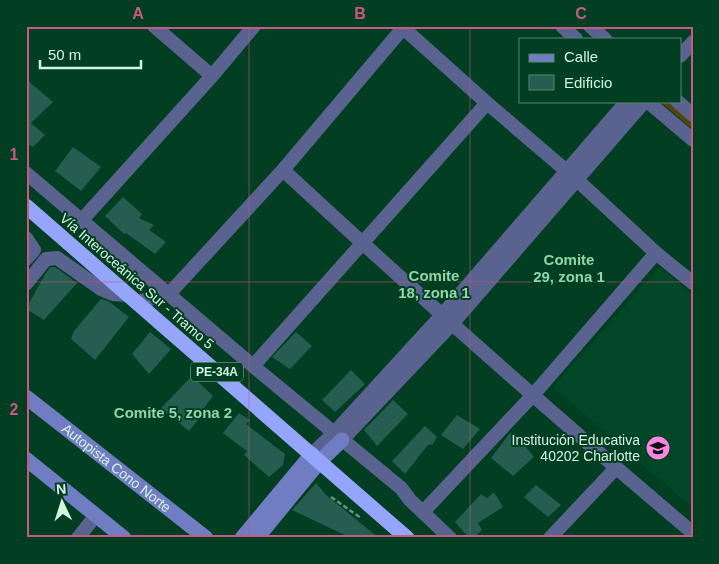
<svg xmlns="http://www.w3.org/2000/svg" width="719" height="564" font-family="Arial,sans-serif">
  <rect width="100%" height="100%" fill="#023e21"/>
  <path fill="#024827" d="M660,267l33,28v213l-140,-121z"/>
  <path fill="#51440e" d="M665,101h4l24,21v8l-30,-26z"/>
  <path fill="#255d50" d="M26,79l27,23 -22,21 14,12 -12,12 -7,-4z
    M73,147l28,20 -20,24 -26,-20z
    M123,197l19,17 -3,4 15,7 -5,5 17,12 -11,12 -29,-21 -2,1 -19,-18z
    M50,267h5l22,16 -33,37 -18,-11 18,-33z
    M101,299l7,2 21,16 -34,43 -24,-21 3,-8z
    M150,332l21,17 -22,25 -17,-20z
    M296,332l16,14 -22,23 -18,-12z
    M351,370l14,14 -30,28 -13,-12z
    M192,376l21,20 -17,23 2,1 -9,11 -28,-23z
    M393,400l15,14 -31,32 -13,-16z
    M239,413l11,7 -4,4 39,30 -2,11 -14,12 -25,-22 3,-4 -24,-18z
    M457,415l23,14 -17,20 -22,-14z
    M425,426l12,11 -4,7 -5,1 -23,29 -13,-13z
    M510,433l13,7v3l11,14 -21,19 -22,-18z
    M316,483l10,12 53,43h-28l-59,-28z
    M536,485l25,20 -13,12 -24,-20z
    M494,492l9,15 -25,16 4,7 -8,8h-5l-14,-16 26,-28 6,4z"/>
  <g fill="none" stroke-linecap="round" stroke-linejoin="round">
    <path stroke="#649479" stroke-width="2.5" stroke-dasharray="5 2.5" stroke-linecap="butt" d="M331,497l30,21"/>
    <path stroke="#5a638f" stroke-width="14" d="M154,26l58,50
      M401,26l86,77 89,76 80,74 37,30
      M562,26l14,13
      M590,26l15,13
      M680,56l13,-14
      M647,101l46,39
      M677,101l16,14
      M283,170c134,124 270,245 410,363
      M26,173l227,193 148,122 9,12 40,38
      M81,221l131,-145 42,-50
      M26,238l8,12 -8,9
      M26,284l20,-25 11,-1 44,31 12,5 15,1
      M136,302l32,-7 115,-125 120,-142
      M253,366l234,-263
      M342,440l110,-116 193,-223
      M312,454l22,-21 108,-118 185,-214
      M423,512l111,-118 122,-141
      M78,538l18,-23
      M550,538l66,-70"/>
    <g stroke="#707dc3" stroke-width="15">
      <path id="s1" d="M26,397l180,141"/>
      <path d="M26,459l98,79"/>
      <path d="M242,538l70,-84"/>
      <path d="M257,538l63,-77 22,-21"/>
    </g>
    <path stroke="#95a5fc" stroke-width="15" d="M26,206l381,332"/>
  </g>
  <path fill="none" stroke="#c75a82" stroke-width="1" stroke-opacity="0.55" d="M249,26v512M470,26v512M26,282h667"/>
  <defs>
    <symbol id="school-disc" viewBox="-11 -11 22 22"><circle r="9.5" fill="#fc86e4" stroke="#023e21"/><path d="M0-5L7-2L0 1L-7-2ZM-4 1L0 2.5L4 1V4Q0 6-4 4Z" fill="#111"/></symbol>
  </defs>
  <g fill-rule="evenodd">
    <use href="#school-disc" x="644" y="434" width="28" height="28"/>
  </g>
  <g text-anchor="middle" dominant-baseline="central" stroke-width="4" stroke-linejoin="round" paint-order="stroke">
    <rect fill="#023e21" stroke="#94bea5" stroke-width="1" x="191" y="362.5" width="52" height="19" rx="4"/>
    <g font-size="12" font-weight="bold" fill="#d3f5dd">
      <text x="217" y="372">PE-34A</text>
    </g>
    <g font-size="14" fill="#d3f5dd" stroke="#023e21">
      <text transform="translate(137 281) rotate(41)">Vía Interoceánica Sur - Tramo 5</text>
      <text stroke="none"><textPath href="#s1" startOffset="115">Autopista Cono Norte</textPath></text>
    </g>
    <g font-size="14" fill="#d3f5dd" stroke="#023e21" text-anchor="end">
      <text x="640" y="440">Institución Educativa<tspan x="640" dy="16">40202 Charlotte</tspan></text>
    </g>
    <g font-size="15" font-weight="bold" fill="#8fd6a8" stroke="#023e21">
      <text x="569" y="259">Comite<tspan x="569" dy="17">29, zona 1</tspan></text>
      <text x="434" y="275">Comite<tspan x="434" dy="17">18, zona 1</tspan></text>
      <text x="173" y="412">Comite 5, zona 2</text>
    </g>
  </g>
  <rect width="719" height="564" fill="none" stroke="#023e21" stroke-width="55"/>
  <rect x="519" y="38" width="162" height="65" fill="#023e21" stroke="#56876c"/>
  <rect x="529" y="54" width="25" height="8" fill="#707dc3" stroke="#56876c"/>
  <text x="564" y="62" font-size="15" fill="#d3f5dd">Calle</text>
  <rect x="529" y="75" width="25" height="15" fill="#255d50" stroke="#56876c"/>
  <text x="564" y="88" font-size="15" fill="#d3f5dd">Edificio</text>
  <g transform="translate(62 502) rotate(356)" stroke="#023e21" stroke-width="4" paint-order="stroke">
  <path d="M0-4L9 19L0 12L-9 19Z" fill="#d3f5dd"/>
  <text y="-8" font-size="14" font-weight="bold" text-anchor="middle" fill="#d3f5dd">N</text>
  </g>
  <path d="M40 60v8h101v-8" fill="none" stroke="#d3f5dd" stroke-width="2.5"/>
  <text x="48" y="60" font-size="15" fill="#d3f5dd" stroke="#023e21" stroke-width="4" paint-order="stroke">50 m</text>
  <rect x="28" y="28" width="664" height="508" fill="none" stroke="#c75a82" stroke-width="2"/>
  <g font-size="16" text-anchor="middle" font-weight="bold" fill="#c75a82">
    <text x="138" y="19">A</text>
    <text x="360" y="19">B</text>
    <text x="581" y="19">C</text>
    <text x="14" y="160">1</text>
    <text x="14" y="415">2</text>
  </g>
</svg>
